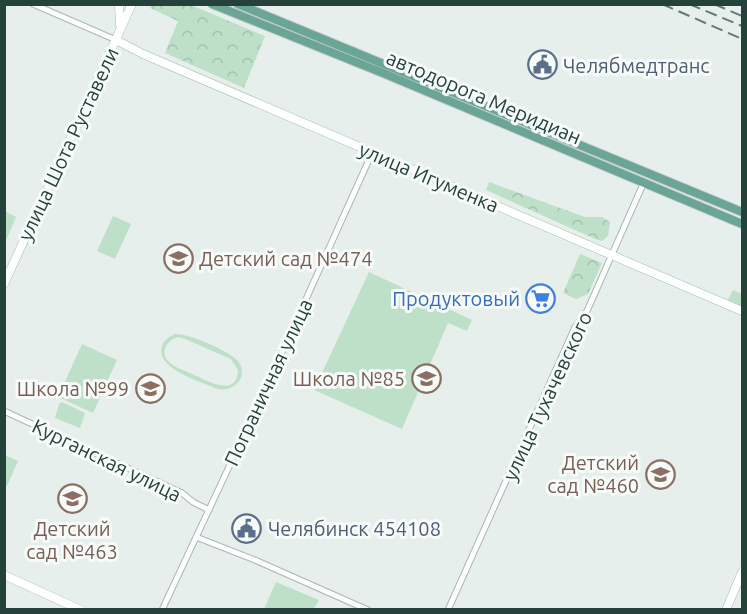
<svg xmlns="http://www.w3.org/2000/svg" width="747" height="614" font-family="Ubuntu,sans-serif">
  <defs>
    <pattern id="forest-crowns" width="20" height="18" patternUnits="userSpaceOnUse" patternTransform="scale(1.5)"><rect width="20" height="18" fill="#bfe0c8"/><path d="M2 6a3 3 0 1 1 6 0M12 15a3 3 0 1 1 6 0" fill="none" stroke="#a4c1ad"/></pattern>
  </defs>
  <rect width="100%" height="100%" fill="#e6efeb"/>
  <path fill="url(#forest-crowns)" d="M151,5h40l74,31 -21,52 -79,-35 13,-32 -28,-13z
    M489,182l96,35h17l8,5 -2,14 -6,5 -7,-2 -109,-49z
    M580,254l22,9 -14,31 -12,5 -13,-6z
    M733,290l9,4v13l-15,-6z"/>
  <path fill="#bfe0c8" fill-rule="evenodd" d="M5,211l11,6 -11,26z
    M113,216l18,8 -16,35 -18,-8z
    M369,272l103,48 -5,11 -19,-8 -46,106 -88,-39z
    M175,334c12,-1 60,18 65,30 8,16 -10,30 -25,24 -16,-7 -60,-19 -53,-42 2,-6 7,-9 13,-12zM178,337l7,2 46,20 7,11c-1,28 -30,11 -44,5 -7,-4 -19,-7 -25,-13 -10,-9 -2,-22 9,-25z
    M82,344l35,16 -24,53 -35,-16z
    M62,402l23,11 -5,15 -25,-10 4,-14z
    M5,455l13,6 -11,25 -2,-1z
    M276,582l43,18 -5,9h-50z"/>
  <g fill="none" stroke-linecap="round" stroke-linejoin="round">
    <defs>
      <path id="street" d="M33,4l83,36
        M4,411l178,82 11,9 16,8
        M196,537l59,23 113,50
        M162,610l102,-218 108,-239
        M448,610l127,-283 12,-16 57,-129"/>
      <path id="secondary" d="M119,4l1,21
        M116,40l27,14 599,257
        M4,284l128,-280
        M4,575l77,35
        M726,610l16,-38"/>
      <path id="primary" d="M212,4l171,69 359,151
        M238,4l504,208"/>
    </defs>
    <use href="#street" stroke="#a8b8b2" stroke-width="7"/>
    <use href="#secondary" stroke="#a4bbb3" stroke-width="9"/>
    <use href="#primary" stroke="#c2cac8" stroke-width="10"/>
    <use href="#street" stroke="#fff" stroke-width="5"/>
    <use href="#secondary" stroke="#fff" stroke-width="8"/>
    <use href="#primary" stroke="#6aa596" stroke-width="8"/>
    <path stroke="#5f7d75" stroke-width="2" stroke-dasharray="12 6" stroke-linecap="butt" d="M662,4l80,35
      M689,4l53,22
      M714,4l28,12"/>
  </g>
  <defs>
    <symbol id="civic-ring" viewBox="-11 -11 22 22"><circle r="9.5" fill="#f7fbf9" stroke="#5c6f8a" stroke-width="1.5"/><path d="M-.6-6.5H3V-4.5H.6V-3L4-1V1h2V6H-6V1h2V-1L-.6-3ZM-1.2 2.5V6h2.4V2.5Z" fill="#5c6f8a"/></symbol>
    <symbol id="school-ring" viewBox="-11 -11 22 22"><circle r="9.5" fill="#f7fbf9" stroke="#8d6e63" stroke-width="1.5"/><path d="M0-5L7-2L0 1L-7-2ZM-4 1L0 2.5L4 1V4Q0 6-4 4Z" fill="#8d6e63"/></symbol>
    <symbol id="supermarket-ring" viewBox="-11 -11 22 22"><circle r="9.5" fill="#f7fbf9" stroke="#3f7fe0" stroke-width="1.5"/><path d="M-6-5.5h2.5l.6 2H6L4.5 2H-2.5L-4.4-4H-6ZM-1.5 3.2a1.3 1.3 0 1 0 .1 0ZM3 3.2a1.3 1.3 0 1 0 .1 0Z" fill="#3f7fe0"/></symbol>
  </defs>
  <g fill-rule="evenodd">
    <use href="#civic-ring" x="526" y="48" width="33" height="33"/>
    <use href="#school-ring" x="162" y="242" width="33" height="33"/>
    <use href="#supermarket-ring" x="524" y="282" width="33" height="33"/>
    <use href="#school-ring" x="410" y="362" width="33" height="33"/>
    <use href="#school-ring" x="134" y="372" width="33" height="33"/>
    <use href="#school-ring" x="644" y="458" width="33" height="33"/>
    <use href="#school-ring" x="56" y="482" width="33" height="33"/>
    <use href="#civic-ring" x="230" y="512" width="33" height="33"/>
  </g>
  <g text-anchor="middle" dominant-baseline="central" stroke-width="6" stroke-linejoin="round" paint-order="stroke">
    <g font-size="20" fill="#4e5e75" stroke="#f7fbf9" text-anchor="start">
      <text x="563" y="65">Челябмедтранс</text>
      <text x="268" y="528">Челябинск 454108</text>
    </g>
    <g font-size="20" fill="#24423a" stroke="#f7fbf9">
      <text transform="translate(484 97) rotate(23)">автодорога Меридиан</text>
      <text transform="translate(68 144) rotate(-65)">улица Шота Руставели</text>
      <text transform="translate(429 177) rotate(23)">улица Игуменка</text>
      <text transform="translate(268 382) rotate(-65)">Пограничная улица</text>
      <text transform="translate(547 396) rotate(-65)">улица Тухачевского</text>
      <text transform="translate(107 460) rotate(26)">Курганская улица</text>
    </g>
    <g font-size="20" fill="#785e54" stroke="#f7fbf9" text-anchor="end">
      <text x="199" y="258" text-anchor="start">Детский сад №474</text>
      <text x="405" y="378">Школа №85</text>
      <text x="129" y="388">Школа №99</text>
      <text x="639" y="462">Детский<tspan x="639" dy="23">сад №460</tspan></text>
      <text x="72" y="528" text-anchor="middle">Детский<tspan x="72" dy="23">сад №463</tspan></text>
    </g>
    <g font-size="20" fill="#366cbe" stroke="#f7fbf9" text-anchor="end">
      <text x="520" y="298">Продуктовый</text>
    </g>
  </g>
  <rect width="747" height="614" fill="none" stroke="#24423a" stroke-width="12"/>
</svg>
